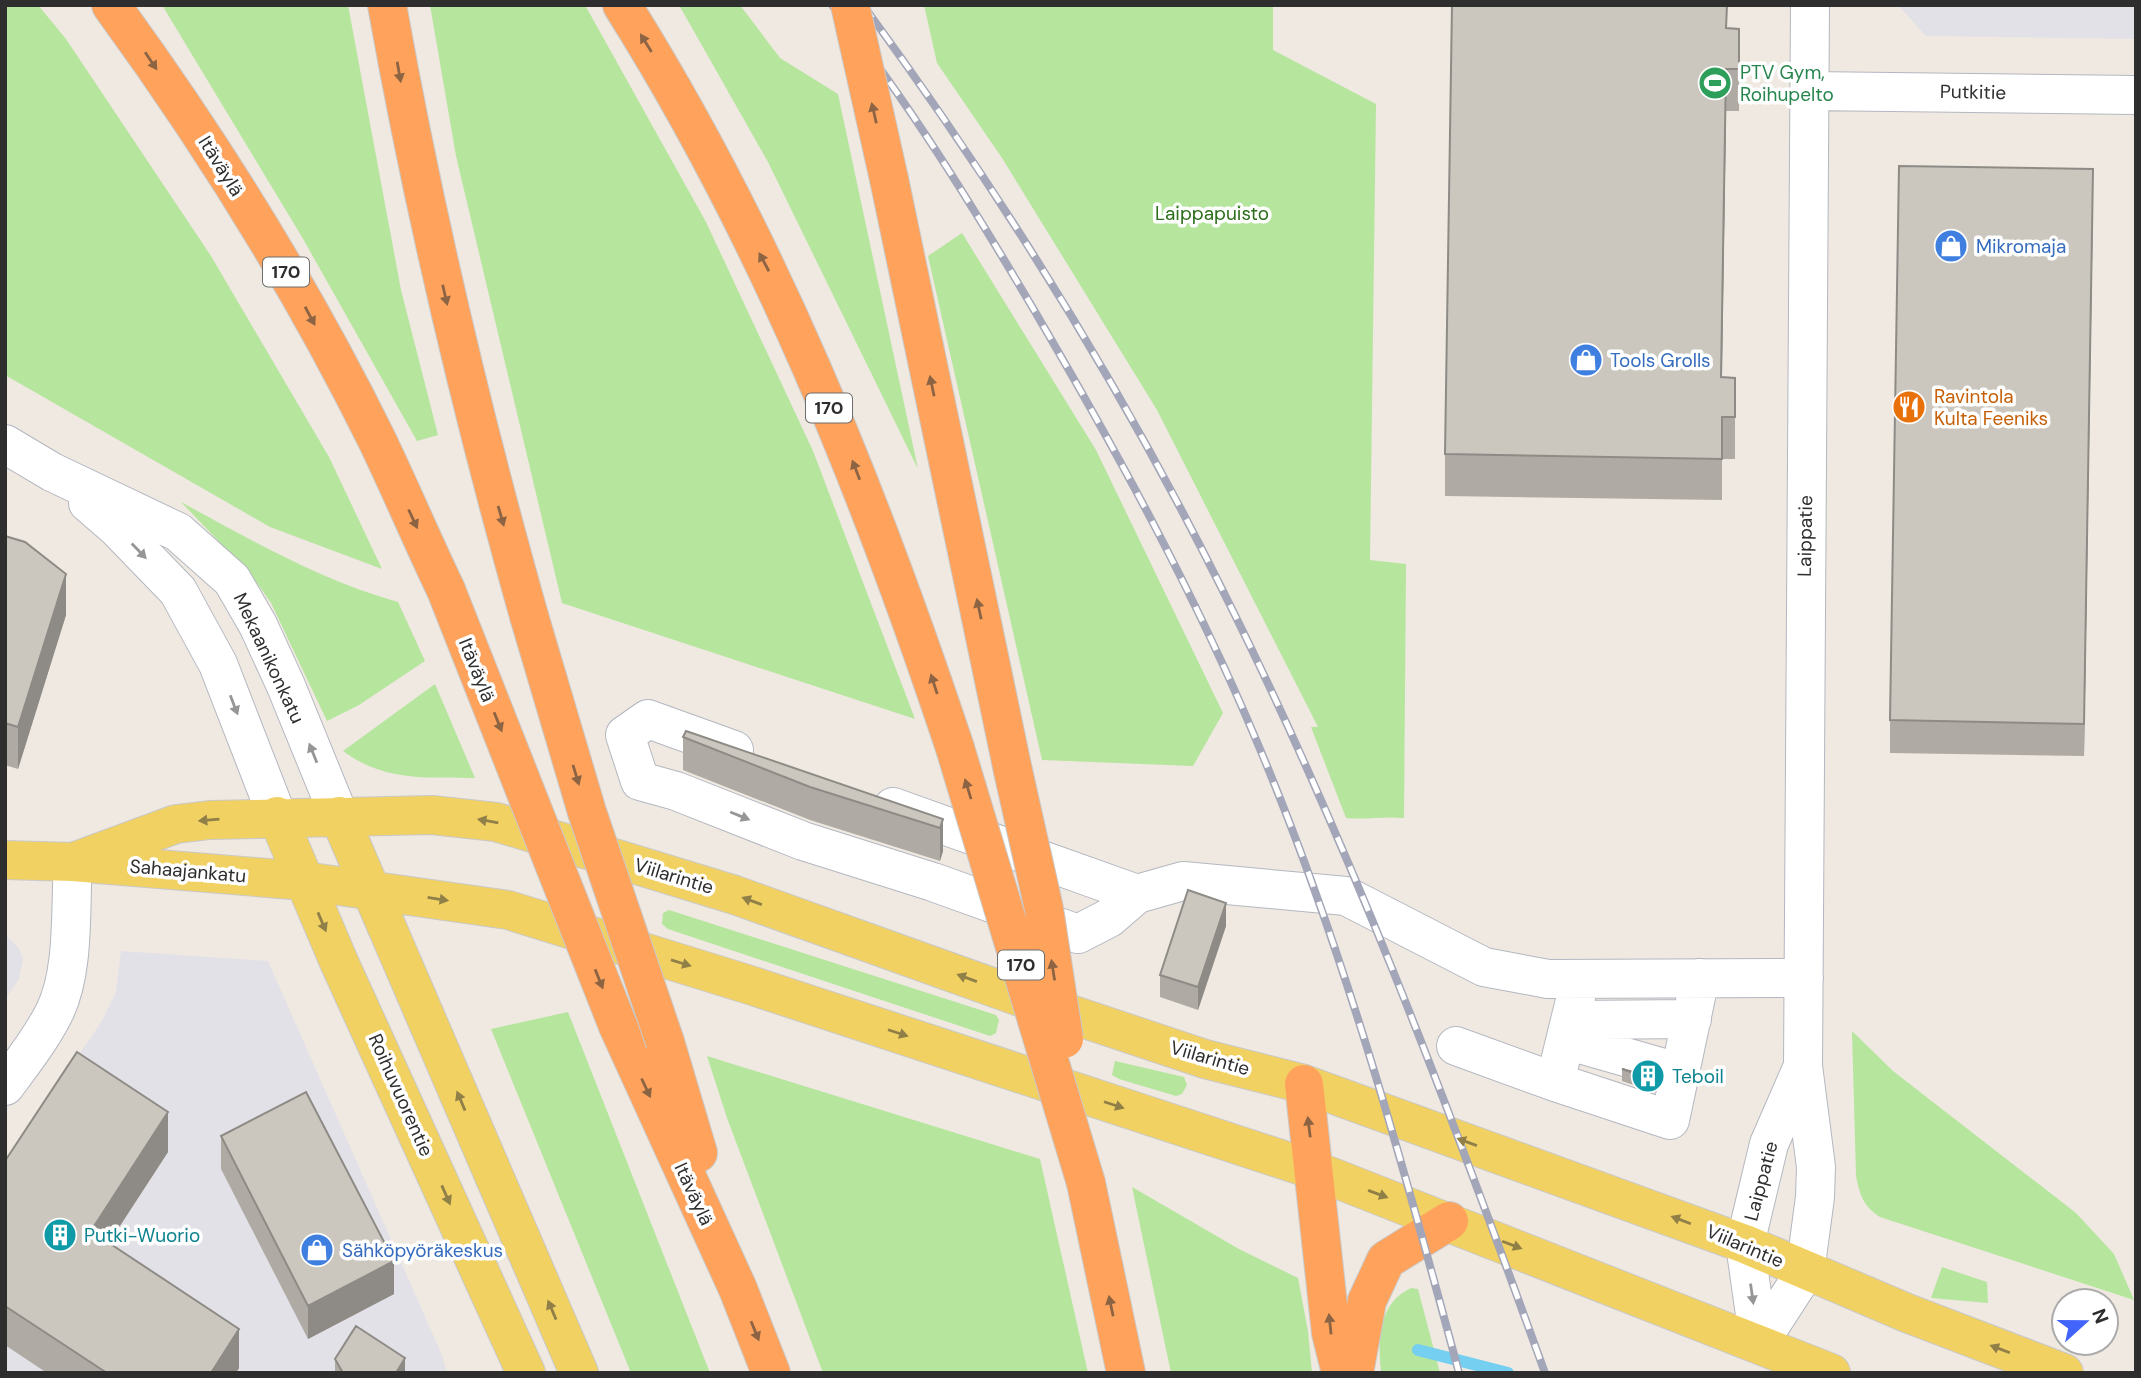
<svg xmlns="http://www.w3.org/2000/svg" width="2141" height="1378" font-family="'DM Sans',sans-serif">
  <rect width="100%" height="100%" fill="#efe9e1"/>
  <path fill="#e3e1e8" d="M1898,5h238v34l-210,-3z
    M5,935l14,13 4,12 -4,19 -14,20z
    M121,951l147,10 174,394 5,18h-442v-211l97,-141 14,-29z"/>
  <path fill="#b6e59e" d="M5,5h33l28,34 145,217 118,201 53,112 -112,-42 -265,-152z
    M162,5h186l53,285 37,145 -21,6 -115,-204z
    M430,5h155l121,217 107,229 102,268 -353,-116 -106,-447z
    M679,5h61l40,53 58,36 80,375 -150,-307z
    M924,5h349v45l103,54 -6,456 36,4 -2,254c-20,-2 -38,2 -58,0l-35,-91h7l-161,-317 -155,-252 -65,-95z
    M962,233l134,217 127,263 -30,53 -151,-6 -114,-504z
    M181,502c70,38 139,78 217,100l27,59 -66,44 -32,16 -56,-118 -19,-27z
    M435,684l40,94c-50,-1 -90,4 -132,-27z
    M669,910l327,105 3,5 -3,13 -6,3 -322,-107 -6,-5 1,-11z
    M568,1012l142,361h-79l-140,-344z
    M1852,1031l41,40 183,142 38,41 20,46 -254,-83c-17,-11 -20,-22 -24,-41z
    M707,1056l333,103 48,214h-265l-96,-255z
    M1115,1061l69,16 3,8 -5,9 -6,2 -57,-17 -7,-4z
    M1132,1187l107,62 59,29 10,53 4,42h-141z
    M1942,1267l45,15 1,21 -57,-5z
    M1411,1288l7,1 22,84h-59c-3,-32 -4,-69 30,-85z"/>
  <g fill="none" stroke-linecap="round" stroke-linejoin="round">
    <path stroke="#75cff0" stroke-width="12" d="M1418,1350l90,23"/>
    <defs>
      <path id="minor" d="M1809,91l327,4
        M5,444l47,28 126,60 54,48 26,45 28,61 53,130
        M88,503l30,26 60,62 40,73 59,152
        M734,750l-86,-31 -23,16 15,46 36,10 127,50 130,41 145,52 31,-16 28,-24
        M893,807l244,87 46,-13 163,15 138,71 64,12 256,-1
        M1580,980l-25,102 115,38 30,-142
        M1571,1020l121,-1
        M1566,1040l115,33
        M1456,1046l99,36
        M5,1086c17,-23 36,-47 49,-73 21,-41 16,-105 19,-151
        M1759,1343l46,-71 10,-75 1,-30 -13,-101 7,-1061
        M1759,1343l-14,-99 24,-100 34,-78"/>
      <path id="major" d="M277,816l62,146 187,411
        M339,816l240,557
        M5,860l68,2 231,19 204,29 245,76 561,184 517,203
        M73,862l103,-38 34,-4 222,-5 64,7 239,73 296,106 174,58 99,25 441,160 162,69 157,60"/>
      <path id="highway" d="M111,5c100,137 191,283 266,435 24,50 45,100 69,150
        M387,5c37,207 85,409 142,611
        M622,5c146,232 247,485 333,743
        M889,179l124,592
        M618,1026l120,263 33,84
        M665,1042l33,111
        M1304,1084l27,249 10,40
        M1086,1183l40,190
        M1354,1373l13,-72 19,-41 63,-39"/>
    </defs>
    <use href="#minor" stroke="#b4b7c1" stroke-width="40"/>
    <use href="#major" stroke="#c9c9c9" stroke-width="40"/>
    <use href="#highway" stroke="#c9c9c9" stroke-width="40"/>
    <use href="#minor" stroke="#fff" stroke-width="38"/>
    <use href="#major" stroke="#f2d163" stroke-width="38"/>
    <use href="#highway" stroke="#ffa35c" stroke-width="38"/>
    <defs>
      <path id="rail" d="M832,5c76,96 140,200 202,305 82,140 160,282 223,432 86,203 145,418 202,631
        M863,5c135,184 257,379 359,584 127,253 227,518 323,784"/>
    </defs>
    <use href="#rail" stroke="#a3a6b8" stroke-width="8"/>
    <use href="#rail" stroke="#fff" stroke-width="5" stroke-dasharray="16" stroke-linecap="butt"/>
    <defs>
      <path id="highway-bridge" d="M850,5l39,174
        M446,590l172,436
        M529,616l58,196 78,230
        M955,748l131,435
        M1013,771l31,138 20,130"/>
    </defs>
    <use href="#highway-bridge" stroke="#c9c9c9" stroke-width="40" stroke-linecap="butt"/>
    <use href="#highway-bridge" stroke="#ffa35c" stroke-width="38"/>
  </g>
  <path fill="#afaba4" d="M1727,28l12,43v40h-13l-4,266 13,42v40h-13v41l-277,-4v-42z
    M2093,202l-9,554 -194,-3v-33z
    M5,536l61,79 -48,154 -13,-4z
    M683,737l260,82v32l-3,10 -130,-41 -127,-50z
    M1226,926l-28,84 -38,-13v-22z
    M1622,1069l32,8v15l-32,-11z
    M221,1136l173,158 -86,45 -87,-170z
    M168,1152l-59,91 130,125 -3,5h-189l-42,-28v-184z
    M335,1359l70,14h-70z"/>
  <path fill="#8e8b86" d="M1726,69v42l-5,308v-42z
    M2093,169v33l-9,554v-32z
    M66,574v41l-48,154v-42z
    M943,819v32l-3,10v-33z
    M1226,903v23l-28,84v-23z
    M168,1112v40l-77,118v-39z
    M394,1261v33l-86,45v-33z
    M239,1329v39l-3,5h-25z
    M405,1358v15h-9z"/>
  <path fill="#cbc7bf" stroke="#8e8b86" stroke-width="2" d="M1452,5h275l-1,23 13,1v40h-13l-5,308 14,1v39h-13v42l-277,-5z
    M1899,166l194,3 -9,555 -194,-4z
    M5,536l20,6 41,32 -48,153 -13,-4z
    M686,731l257,88 -3,9 -130,-41 -127,-50z
    M1188,890l38,13 -28,84 -38,-12z
    M77,1052l91,60 -77,119 148,98 -28,44h-104l-102,-67v-145z
    M1622,1069l32,8v3z
    M306,1092l88,169 -86,45 -87,-170z
    M356,1326l49,32 -9,15h-53l-8,-14z"/>
  <defs><path id="oneway-solid" d="M-6-.8H1V-3.2L6.5 0L1 3.2V.8H-6Z" transform="scale(1.75)"/></defs>
  <g fill="#8c6343">
    <use href="#oneway-solid" transform="translate(646 43) rotate(-122)"/>
    <use href="#oneway-solid" transform="translate(151 61) rotate(56)"/>
    <use href="#oneway-solid" transform="translate(399 72) rotate(80)"/>
    <use href="#oneway-solid" transform="translate(874 113) rotate(-103)"/>
    <use href="#oneway-solid" transform="translate(764 262) rotate(-118)"/>
    <use href="#oneway-solid" transform="translate(445 295) rotate(77)"/>
    <use href="#oneway-solid" transform="translate(310 316) rotate(62)"/>
    <use href="#oneway-solid" transform="translate(932 386) rotate(-102)"/>
    <use href="#oneway-solid" transform="translate(856 470) rotate(-111)"/>
    <use href="#oneway-solid" transform="translate(501 516) rotate(74)"/>
    <use href="#oneway-solid" transform="translate(413 519) rotate(65)"/>
    <use href="#oneway-solid" transform="translate(979 609) rotate(-102)"/>
    <use href="#oneway-solid" transform="translate(934 684) rotate(-108)"/>
    <use href="#oneway-solid" transform="translate(498 722) rotate(68)"/>
    <use href="#oneway-solid" transform="translate(576 775) rotate(73)"/>
    <use href="#oneway-solid" transform="translate(968 789) rotate(-107)"/>
    <use href="#oneway-solid" transform="translate(1053 970) rotate(-99)"/>
    <use href="#oneway-solid" transform="translate(599 979) rotate(68)"/>
    <use href="#oneway-solid" transform="translate(646 1088) rotate(65)"/>
    <use href="#oneway-solid" transform="translate(1309 1127) rotate(-97)"/>
    <use href="#oneway-solid" transform="translate(1111 1306) rotate(-102)"/>
    <use href="#oneway-solid" transform="translate(1330 1324) rotate(-96)"/>
    <use href="#oneway-solid" transform="translate(755 1331) rotate(68)"/>
  </g>
  <g fill="#969696">
    <use href="#oneway-solid" transform="translate(139 551) rotate(46)"/>
    <use href="#oneway-solid" transform="translate(234 705) rotate(69)"/>
    <use href="#oneway-solid" transform="translate(313 753) rotate(-112)"/>
    <use href="#oneway-solid" transform="translate(740 816) rotate(22)"/>
    <use href="#oneway-solid" transform="translate(1752 1294) rotate(82)"/>
  </g>
  <g fill="#908048">
    <use href="#oneway-solid" transform="translate(209 820) rotate(175)"/>
    <use href="#oneway-solid" transform="translate(488 821) rotate(-170)"/>
    <use href="#oneway-solid" transform="translate(438 899) rotate(9)"/>
    <use href="#oneway-solid" transform="translate(752 901) rotate(-160)"/>
    <use href="#oneway-solid" transform="translate(322 922) rotate(67)"/>
    <use href="#oneway-solid" transform="translate(681 963) rotate(17)"/>
    <use href="#oneway-solid" transform="translate(967 978) rotate(-160)"/>
    <use href="#oneway-solid" transform="translate(898 1033) rotate(18)"/>
    <use href="#oneway-solid" transform="translate(461 1101) rotate(-113)"/>
    <use href="#oneway-solid" transform="translate(1114 1105) rotate(18)"/>
    <use href="#oneway-solid" transform="translate(1467 1142) rotate(-160)"/>
    <use href="#oneway-solid" transform="translate(1378 1194) rotate(20)"/>
    <use href="#oneway-solid" transform="translate(446 1195) rotate(66)"/>
    <use href="#oneway-solid" transform="translate(1681 1220) rotate(-159)"/>
    <use href="#oneway-solid" transform="translate(1512 1245) rotate(21)"/>
    <use href="#oneway-solid" transform="translate(552 1310) rotate(-113)"/>
    <use href="#oneway-solid" transform="translate(2000 1349) rotate(-159)"/>
  </g>
  <defs>
    <symbol id="stadium-disc" viewBox="-11 -11 22 22"><circle r="9.5" fill="#2e9e5b" stroke="#fff"/><path d="M0-5a6.5 5 0 1 0 0 10a6.5 5 0 1 0 0-10ZM-3.5-1.8h7v3.6h-7Z" fill="#fff"/></symbol>
    <symbol id="shop-disc" viewBox="-11 -11 22 22"><circle r="9.5" fill="#3f7fe0" stroke="#fff"/><path d="M-5-2.5h2.3a2.7 3.5 0 0 1 5.4 0H5L5.5 6h-11ZM-1.5-2.5h3a1.5 2.3 0 0 0-3 0Z" fill="#fff"/></symbol>
    <symbol id="restaurant-disc" viewBox="-11 -11 22 22"><circle r="9.5" fill="#e8710a" stroke="#fff"/><path d="M-5-6h1v4h1v-4h1v4h1v-4h1v5L-1.5 .5V6h-2V.5L-5-1ZM5-6V6H3V1.5H1.5Q1.5-4 5-6Z" fill="#fff"/></symbol>
    <symbol id="building-disc" viewBox="-11 -11 22 22"><circle r="9.5" fill="#0f9aa8" stroke="#fff"/><path d="M-4-6H4V6H1V3H-1V6H-4ZM-2.5-4.3h1.7v1.8h-1.7ZM.8-4.3h1.7v1.8H.8ZM-2.5-1h1.7V.8h-1.7ZM.8-1h1.7V.8H.8Z" fill="#fff"/></symbol>
  </defs>
  <g fill-rule="evenodd">
    <use href="#stadium-disc" x="1696" y="64" width="38" height="38"/>
    <use href="#shop-disc" x="1932" y="227" width="38" height="38"/>
    <use href="#shop-disc" x="1567" y="341" width="38" height="38"/>
    <use href="#restaurant-disc" x="1890" y="388" width="38" height="38"/>
    <use href="#building-disc" x="1629" y="1057" width="38" height="38"/>
    <use href="#building-disc" x="41" y="1216" width="38" height="38"/>
    <use href="#shop-disc" x="298" y="1231" width="38" height="38"/>
  </g>
  <g text-anchor="middle" dominant-baseline="central" stroke-width="7" stroke-linejoin="round" paint-order="stroke">
    <g fill="#fff" stroke="#6d6d6d" stroke-width="2">
      <rect x="263" y="257.5" width="46" height="29" rx="5"/>
      <rect x="806" y="393.5" width="46" height="29" rx="5"/>
      <rect x="998" y="950.5" width="46" height="29" rx="5"/>
    </g>
    <g font-size="18" font-weight="bold" fill="#2e2e2e">
      <text x="286" y="272">170</text>
      <text x="829" y="408">170</text>
      <text x="1021" y="965">170</text>
    </g>
    <g font-size="19" fill="#27864d" stroke="#fff" text-anchor="start">
      <text x="1740" y="72">PTV Gym,<tspan x="1740" dy="22">Roihupelto</tspan></text>
    </g>
    <g font-size="19" fill="#2e2e2e" stroke="#fff">
      <text transform="translate(1973 92) rotate(1)">Putkitie</text>
      <text transform="translate(221 166) rotate(58)">Itäväylä</text>
      <text transform="translate(1805 536) rotate(-89)">Laippatie</text>
      <text transform="translate(269 658) rotate(65)">Mekaanikonkatu</text>
      <text transform="translate(477 670) rotate(68)">Itäväylä</text>
      <text transform="translate(188 871) rotate(5)">Sahaajankatu</text>
      <text transform="translate(674 876) rotate(17)">Viilarintie</text>
      <text transform="translate(1210 1058) rotate(16)">Viilarintie</text>
      <text transform="translate(401 1095) rotate(66)">Roihuvuorentie</text>
      <text transform="translate(1761 1181) rotate(-75)">Laippatie</text>
      <text transform="translate(694 1194) rotate(65)">Itäväylä</text>
      <text transform="translate(1745 1246) rotate(23)">Viilarintie</text>
    </g>
    <g font-size="19" fill="#2c6e1b" stroke="#fff">
      <text x="1212" y="213">Laippapuisto</text>
    </g>
    <g font-size="19" fill="#366cbe" stroke="#fff" text-anchor="start">
      <text x="1976" y="246">Mikromaja</text>
      <text x="1610" y="360">Tools Grolls</text>
      <text x="342" y="1250">Sähköpyöräkeskus</text>
    </g>
    <g font-size="19" fill="#c56008" stroke="#fff" text-anchor="start">
      <text x="1934" y="396">Ravintola<tspan x="1934" dy="22">Kulta Feeniks</tspan></text>
    </g>
    <g font-size="19" fill="#0d838f" stroke="#fff" text-anchor="start">
      <text x="1672" y="1076">Teboil</text>
      <text x="84" y="1235">Putki-Wuorio</text>
    </g>
  </g>
  <rect width="2141" height="1378" fill="none" stroke="#2e2e2e" stroke-width="14"/>
  <g transform="translate(2085 1322) rotate(69)"><circle r="33" fill="#ffffff" stroke="#ababab" stroke-width="2"/>
  <path d="M0-5L12 26L0 18L-12 26Z" fill="#4264fb"/>
  <text y="-10" font-size="19" font-weight="bold" text-anchor="middle" fill="#2e2e2e">N</text>
  </g>
</svg>
